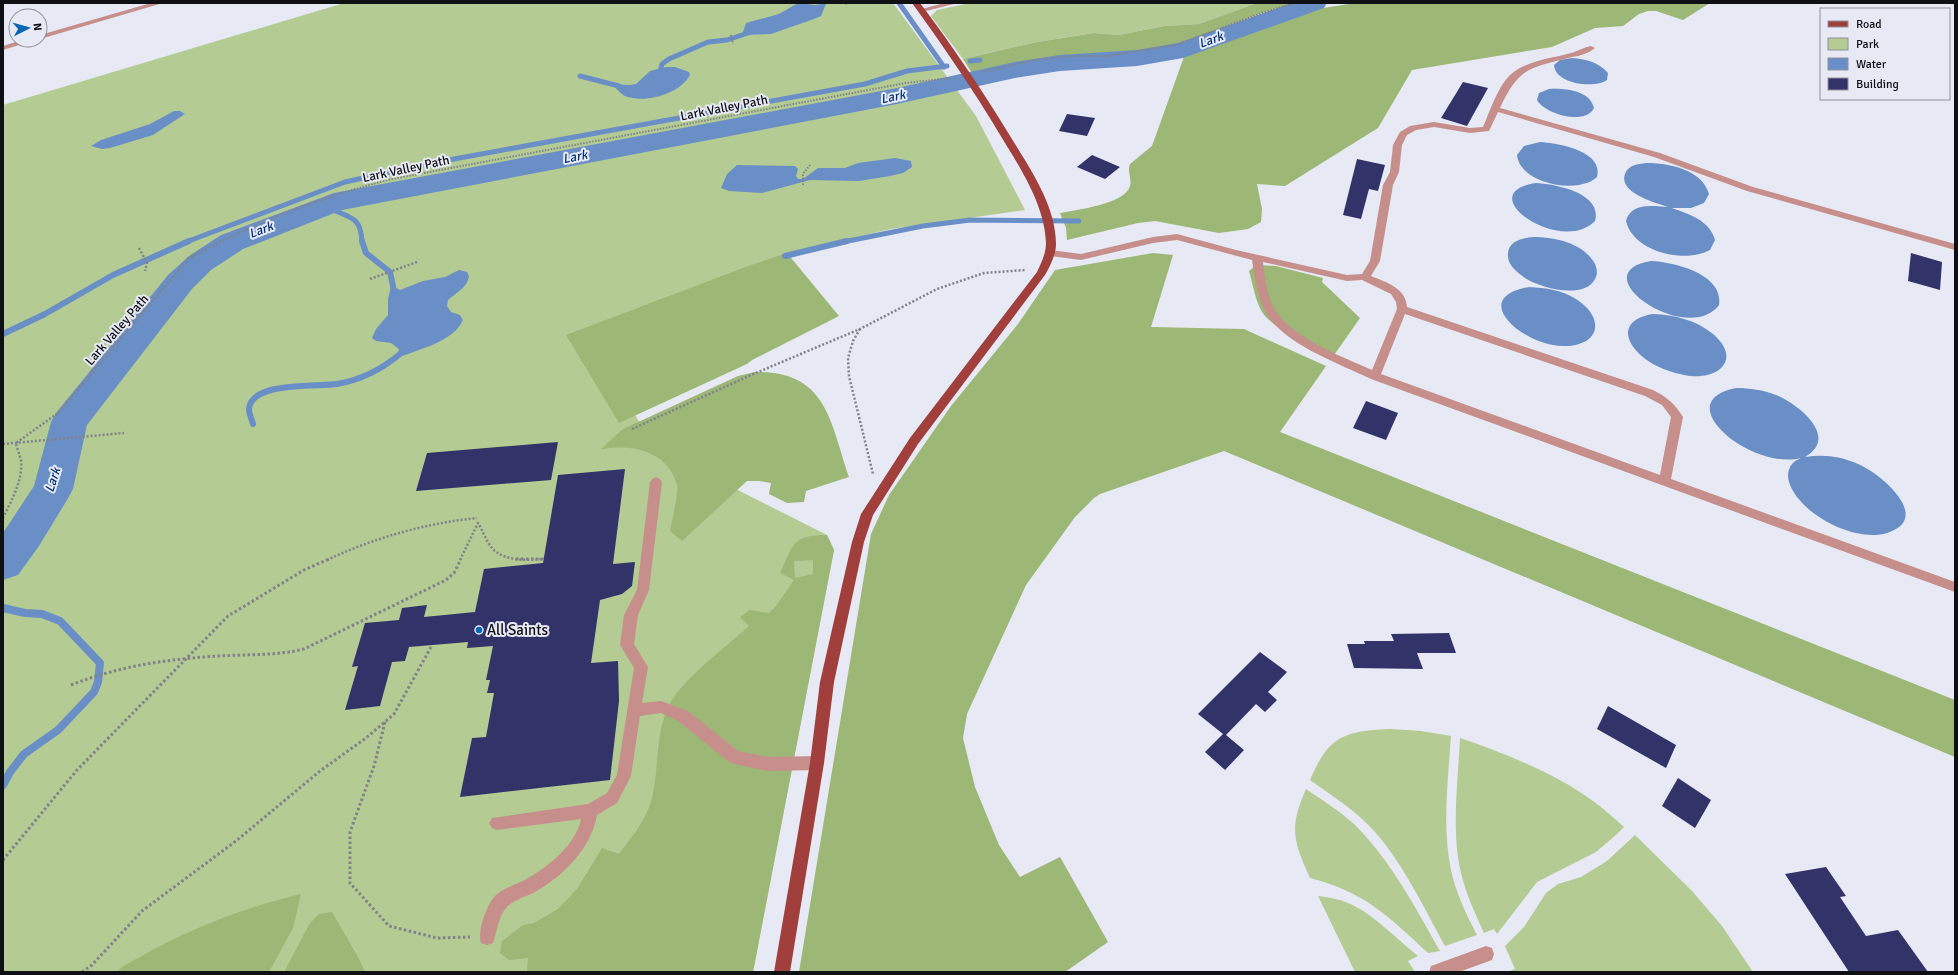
<svg xmlns="http://www.w3.org/2000/svg" width="1958" height="975" font-family="Signika,sans-serif">
  <rect width="100%" height="100%" fill="#e7e9f4"/>
  <path fill="#b4cb93" d="M344,3h549l83,113 49,94 -134,19 -104,24 -13,6 55,62 -194,94 21,34 171,86 7,15 -81,422h-750v-867z
    M970,3h287l-58,21 -35,2 -45,9 -25,-2 -57,9 -74,17 -32,-43 6,-6z
    M1391,729l30,2 30,5c-3,44 -9,91 0,134 5,23 15,44 26,65l-32,11c-21,-38 -41,-81 -70,-114 -17,-20 -43,-36 -65,-52 19,-45 35,-49 81,-51z
    M1460,738c44,15 95,35 133,63 11,8 21,17 31,26l-8,8 -20,17 -59,30 -40,52 -3,-5 -10,4c-9,-20 -18,-39 -23,-60 -10,-43 -3,-91 -1,-135z
    M1306,789c16,11 34,22 49,36 36,36 60,82 85,126l-12,2c-40,-37 -63,-61 -118,-75 -17,-38 -21,-50 -4,-89z
    M1635,835l57,56 30,35 31,46h-246l8,-3 -10,-23 19,-19 22,-34 12,-9 23,-7 26,-16z
    M1318,896c10,1 21,3 30,7 23,9 50,37 70,53l-10,5 7,11h-60z"/>
  <path fill="#9db776" fill-rule="evenodd" d="M1257,3h38l-33,10 -86,32 -70,11h-34l-38,4 -62,13 -9,-14 74,-17 57,-9 25,2 45,-9 35,-2z
    M1355,3h355l-27,17 -27,-9h-8l-9,3 -16,12 -28,2 -43,19 -140,23 -34,58 -93,58 -28,-2 5,25 -1,13 -13,7 -29,4 -64,-12 -17,2 -71,17 -1,-12 -6,-15c16,-3 65,-9 70,-27 2,-7 -3,-15 0,-22l22,-18 33,-92 96,-37 30,-7z
    M787,253l52,63 -87,44 -5,4 -128,59 -53,-88 185,-70z
    M1153,253l20,2 -22,72 93,2 82,37 -46,66 675,268v57l-731,-306 -124,43 -6,4 -19,19 -49,68 -59,129 -4,24 12,49 24,58 21,32 40,-20 48,85 -43,30h-266l72,-438 18,-39 62,-89 67,-82 37,-54z
    M1256,265l20,1 47,12 -1,4 38,36 -28,40c-18,-10 -60,-30 -70,-46 -7,-12 -9,-28 -13,-41z
    M755,372c72,-1 75,49 94,105l-43,14 -2,11 -17,1 -18,-9 2,-11 -12,-2h-12l-65,60 -12,-10c2,-10 9,-39 7,-46 -10,-35 -45,-41 -76,-36l22,-20 115,-53z
    M827,535l7,15 -81,422h-226l1,-14 -19,2 -9,-7 2,-12 21,-16 11,-2 24,-14 19,-20 25,-41 17,6c12,-16 26,-33 32,-52 9,-32 3,-69 19,-99 14,-25 56,-56 79,-77l-9,-9 10,-7 19,3 7,-7 18,-26 -14,-7c14,-28 11,-38 47,-38zM813,560v14l-18,4 -1,-17z
    M301,894l-8,34 -24,44h-152c6,-7 16,-11 23,-15 46,-27 109,-51 161,-63z
    M332,912l26,45 7,15h-81l26,-49 9,-9z"/>
  <path fill="#6a8fc7" d="M798,3l17,2 14,-2 -3,1 -5,12 -7,3 -43,15 -29,1 4,-12 33,-9z
    M1572,58c13,1 27,4 36,15l-1,7c-13,9 -52,4 -53,-15l6,-5z
    M666,67h9l14,5 1,3c-10,19 -45,29 -65,21 -6,-3 -9,-9 -14,-12l18,1 7,-1 14,-13z
    M1549,89c15,-1 41,1 45,19 -9,18 -49,6 -57,-8l2,-7z
    M174,111h6l5,3 -32,21 -43,13 -8,1 -11,-3 10,-6 49,-16z
    M1540,142c18,1 64,9 57,35 -19,18 -77,7 -80,-22l7,-9z
    M895,158l16,3 1,6 -9,6 -13,3 -31,5 -49,-1 -48,13 -33,-2 -8,-3 6,-14 10,-9 58,1 3,3 -2,7 2,3h5l15,-11h27l13,-5z
    M1646,163c22,0 56,6 63,31l-5,9 -13,5h-19c16,6 38,12 43,32l-5,10c-25,14 -77,2 -84,-29 5,-19 28,-15 42,-14 -12,-4 -50,-14 -43,-33 3,-9 13,-10 21,-11z
    M1536,183c19,1 67,10 59,38 -34,35 -126,-28 -59,-38z
    M1533,237c22,0 51,6 62,27 2,5 3,10 0,15 -11,21 -55,9 -70,-1 -8,-6 -18,-13 -17,-24 0,-13 15,-16 25,-17z
    M1651,261c23,1 73,13 68,44 -31,42 -140,-32 -68,-44z
    M459,270l8,2 2,4c-2,12 -12,16 -21,24l-1,6 4,6 9,3 3,5c-11,24 -48,29 -69,40l3,-5 2,-6 -8,-6 -15,-2 -4,-3 4,-9 12,-14v-16l4,-17 3,2 1,4 4,2 23,-9 22,-4z
    M1529,287c17,1 33,3 47,12 30,19 24,47 -12,47 -39,1 -98,-48 -35,-59z
    M1653,314c22,1 43,6 60,20 28,24 8,45 -23,42 -12,-2 -24,-5 -35,-11 -27,-14 -43,-44 -2,-51z
    M1736,388c14,0 27,2 40,7 22,9 64,42 29,62 18,-3 36,-1 53,7 22,9 76,54 29,69 -32,10 -88,-19 -98,-51 -2,-6 -1,-15 5,-20 1,-1 5,-3 7,-4 -48,13 -135,-56 -65,-70z"/>
  <g fill="none" stroke-linecap="round" stroke-linejoin="round">
    <path stroke="#6a8fc7" stroke-width="5" d="M899,3l45,64
      M970,61l10,-1
      M580,76l39,10
      M659,77l3,-13 7,-5 39,-17 19,-2 24,-8
      M335,202l-4,3v4c20,9 30,8 31,33
      M186,242l159,-60 87,-19 433,-79 42,-13 40,-5
      M843,242l80,-16 47,-6 109,1"/>
    <path stroke="#6a8fc7" stroke-width="6" d="M362,241l4,12 24,19 4,19
      M785,256l62,-15
      M3,334l42,-20 68,-39 76,-34
      M253,424c-1,-4 -4,-10 -4,-15 2,-28 69,-22 88,-25 24,-4 45,-15 63,-30"/>
    <path stroke="#6a8fc7" stroke-width="8" d="M3,608l22,5 17,1 18,7 40,42 -2,19 -4,10 -36,38 -34,24 -14,18 -7,13"/>
    <path fill="#6a8fc7" fill-rule="evenodd" d="M1292,3h35l-3,5 -141,50 -46,8 -77,5 -45,7 -118,26 -555,106 -99,39 -32,21 -19,19 -105,136 -14,64 -6,11 -28,46 -21,29 -15,5v-47l31,-47 17,-64 5,-9 112,-138 21,-19 32,-21 113,-42 563,-105 118,-26 45,-7 77,-5 41,-7z"/>
  </g>
  <path fill="#313369" d="M1463,82l25,6 -21,38 -26,-8z
    M1067,114l28,4 -8,18 -28,-5z
    M1092,155l28,12 -15,12 -28,-12z
    M1357,159l28,6 -7,26 -9,-2 -8,30 -18,-4z
    M1911,253l31,9 -2,28 -32,-9z
    M1366,401l32,12 -12,27 -33,-12z
    M558,442l-7,38 -135,11 11,-38z
    M625,469l-12,95 22,-2 -3,24 -10,8 -22,6 -9,63 27,-2 1,40 -9,79 -150,17 12,-59 14,-1 8,-44h-7l3,-13h-4l7,-34 -26,2 1,-6 -59,5 -4,14 -13,1 -12,44 -35,4 13,-44 -6,1 13,-44 34,-3 3,-12 25,-3 -3,12 51,-5 9,-43 59,-6 15,-88z
    M1449,633l7,20h-39l6,16 -69,-1 -7,-24h18l-1,-3h30l-3,-7z
    M1260,652l27,20 -19,20 9,8 -12,12 -9,-8 -30,31 18,15 -19,20 -20,-18 18,-18 -25,-20z
    M1608,706l68,39 -10,23 -69,-39z
    M1678,778l33,22 -16,28 -33,-22z
    M1826,867l20,29 -6,1 26,39 32,-6 30,42h-79l-64,-98z"/>
  <g fill="none" stroke-linecap="round" stroke-linejoin="round">
    <path stroke="#81828a" stroke-width="2" stroke-dasharray="1.5 1.5" stroke-linecap="butt" d="M846,3l1,3
      M731,35l2,9
      M982,72l52,-12 38,-4h34l70,-11 86,-32 33,-10
      M803,185v-11l7,-9
      M220,242c55,-27 112,-48 172,-63l514,-96 46,-5"/>
    <path stroke="#81828a" stroke-width="2.5" stroke-dasharray="2 2" stroke-linecap="butt" d="M139,248l8,15 -2,8
      M370,279l47,-17
      M860,329l-7,12 -5,17 1,18 24,98
      M632,429l119,-54 109,-46 77,-40 47,-16 41,-3
      M3,444l121,-11
      M3,518c8,-17 20,-37 18,-57 -1,-6 -4,-12 -5,-18l42,-30 131,-155 33,-17
      M327,560c47,-22 99,-37 150,-42
      M460,560l18,-37c5,8 8,18 14,25 12,14 36,12 52,11"/>
    <path stroke="#81828a" stroke-width="3" stroke-dasharray="2.5 2.5" stroke-linecap="butt" d="M516,559h28
      M71,685c48,-19 97,-26 148,-29 29,-2 57,0 85,-7l142,-69 8,-7 7,-14
      M385,722l-11,44 -24,66v51l39,43 48,12 33,-1
      M3,860l74,-90 151,-154 76,-46 25,-11
      M82,972l10,-7 50,-54 94,-70 84,-70 46,-33 28,-24 37,-67"/>
    <path fill="#c78f8b" fill-rule="evenodd" d="M151,3h12l-123,36v-4z
      M944,3h14l-36,9 -4,-2z
      M22,40h13l-32,10v-4z
      M1591,46l4,2c-6,5 -15,8 -23,9 -41,11 -53,9 -72,51l160,45 93,34 202,57v6l-208,-59 -93,-34 -156,-45 -9,19 -19,2 -36,-6 -18,3 -9,5 -5,10 -3,27 -6,13 -13,76 -9,15c15,6 35,12 36,31l246,83c14,7 22,14 30,27l-12,62 284,103v10l-584,-213c-32,-16 -86,-34 -105,-66 -9,-16 -11,-36 -14,-53l-75,-20 -24,3 -72,17 -31,-4 -5,-3 5,-3 31,4 72,-17 24,-3 59,16 111,25 15,-1 8,-13 13,-76 7,-13 3,-27 7,-13 10,-6 24,-4 36,6 13,-1c7,-16 14,-39 27,-52 17,-15 40,-16 61,-22 7,-2 13,-6 20,-7zM1263,262l84,19 15,-1 29,14 5,8 1,7 -25,61c-29,-13 -80,-32 -97,-60 -8,-14 -10,-32 -12,-48zM1405,314l240,82 17,9 9,12 -11,58 -279,-101z
      M656,477l4,2 2,3 -13,108 -11,25 -4,29 14,23 -6,36 19,-2 27,10 50,40 30,6 49,-1 5,2 2,5 -2,5 -5,2 -49,1 -34,-7 -5,-2 -51,-41 -17,-8 -21,3 -9,60 -14,27 -20,12c-6,34 -34,61 -62,77 -10,5 -22,8 -29,16 -8,9 -9,24 -13,35l-6,2 -6,-2c-4,-11 6,-40 15,-48 8,-7 18,-10 27,-14 22,-12 53,-35 58,-62l-84,11 -5,-2 -3,-5 3,-5 96,-14 19,-11 10,-18 17,-107 -14,-23 4,-30 13,-25 13,-108 2,-3z
      M1486,946l6,2 2,6 -2,6 -33,12h-30l2,-6z"/>
    <path fill="#a03f3c" fill-rule="evenodd" d="M912,3h8c31,41 60,84 87,128 20,33 49,73 49,113 0,11 -6,22 -11,31l-127,169 -45,71 -9,27 -30,140 -10,81 -34,209h-16l36,-209 10,-81 32,-140 9,-28 49,-76 127,-166c4,-9 9,-18 9,-29 -1,-37 -25,-74 -44,-105 -28,-47 -58,-91 -90,-135z"/>
  </g>
  <circle fill="#0666b2" stroke="#e7e9f4" stroke-width="1.5" cx="479" cy="630" r="4"/>
  <g text-anchor="middle" dominant-baseline="central" stroke-width="4" stroke-linejoin="round" paint-order="stroke">
    <g font-size="13" font-style="italic" fill="#003375" stroke="#e7e9f4">
      <text transform="translate(1211 40) rotate(-20)">Lark</text>
      <text transform="translate(893 97) rotate(-12)">Lark</text>
      <text transform="translate(575 157) rotate(-11)">Lark</text>
      <text transform="translate(261 230) rotate(-21)">Lark</text>
      <text transform="translate(53 480) rotate(-72)">Lark</text>
    </g>
    <g font-size="13" fill="#0f1014" stroke="#e7e9f4">
      <text transform="translate(724 108) rotate(-11)">Lark Valley Path</text>
      <text transform="translate(406 169) rotate(-12)">Lark Valley Path</text>
      <text transform="translate(117 330) rotate(-49)">Lark Valley Path</text>
    </g>
    <g font-size="15" fill="#0f1014" stroke="#e7e9f4" text-anchor="start">
      <text x="487" y="630">All Saints</text>
    </g>
  </g>
  <rect width="1958" height="975" fill="none" stroke="#0f1014" stroke-width="8"/>
  <rect x="1820" y="8" width="130" height="92" fill="#e7e9f4" stroke="#91929a"/>
  <rect x="1828" y="21" width="20" height="6" fill="#a03f3c" stroke="#91929a"/>
  <text x="1856" y="28" font-size="12" fill="#0f1014">Road</text>
  <rect x="1828" y="38" width="20" height="12" fill="#b4cb93" stroke="#91929a"/>
  <text x="1856" y="48" font-size="12" fill="#0f1014">Park</text>
  <rect x="1828" y="58" width="20" height="12" fill="#6a8fc7" stroke="#91929a"/>
  <text x="1856" y="68" font-size="12" fill="#0f1014">Water</text>
  <rect x="1828" y="78" width="20" height="12" fill="#313369" stroke="#91929a"/>
  <text x="1856" y="88" font-size="12" fill="#0f1014">Building</text>
  <g transform="translate(28 28) rotate(84)"><circle r="19" fill="#e7e9f4" stroke="#91929a"/>
  <path d="M0-3L7 15L0 10L-7 15Z" fill="#0666b2"/>
  <text y="-6" font-size="11" font-weight="bold" text-anchor="middle" fill="#0f1014">N</text>
  </g>
</svg>
